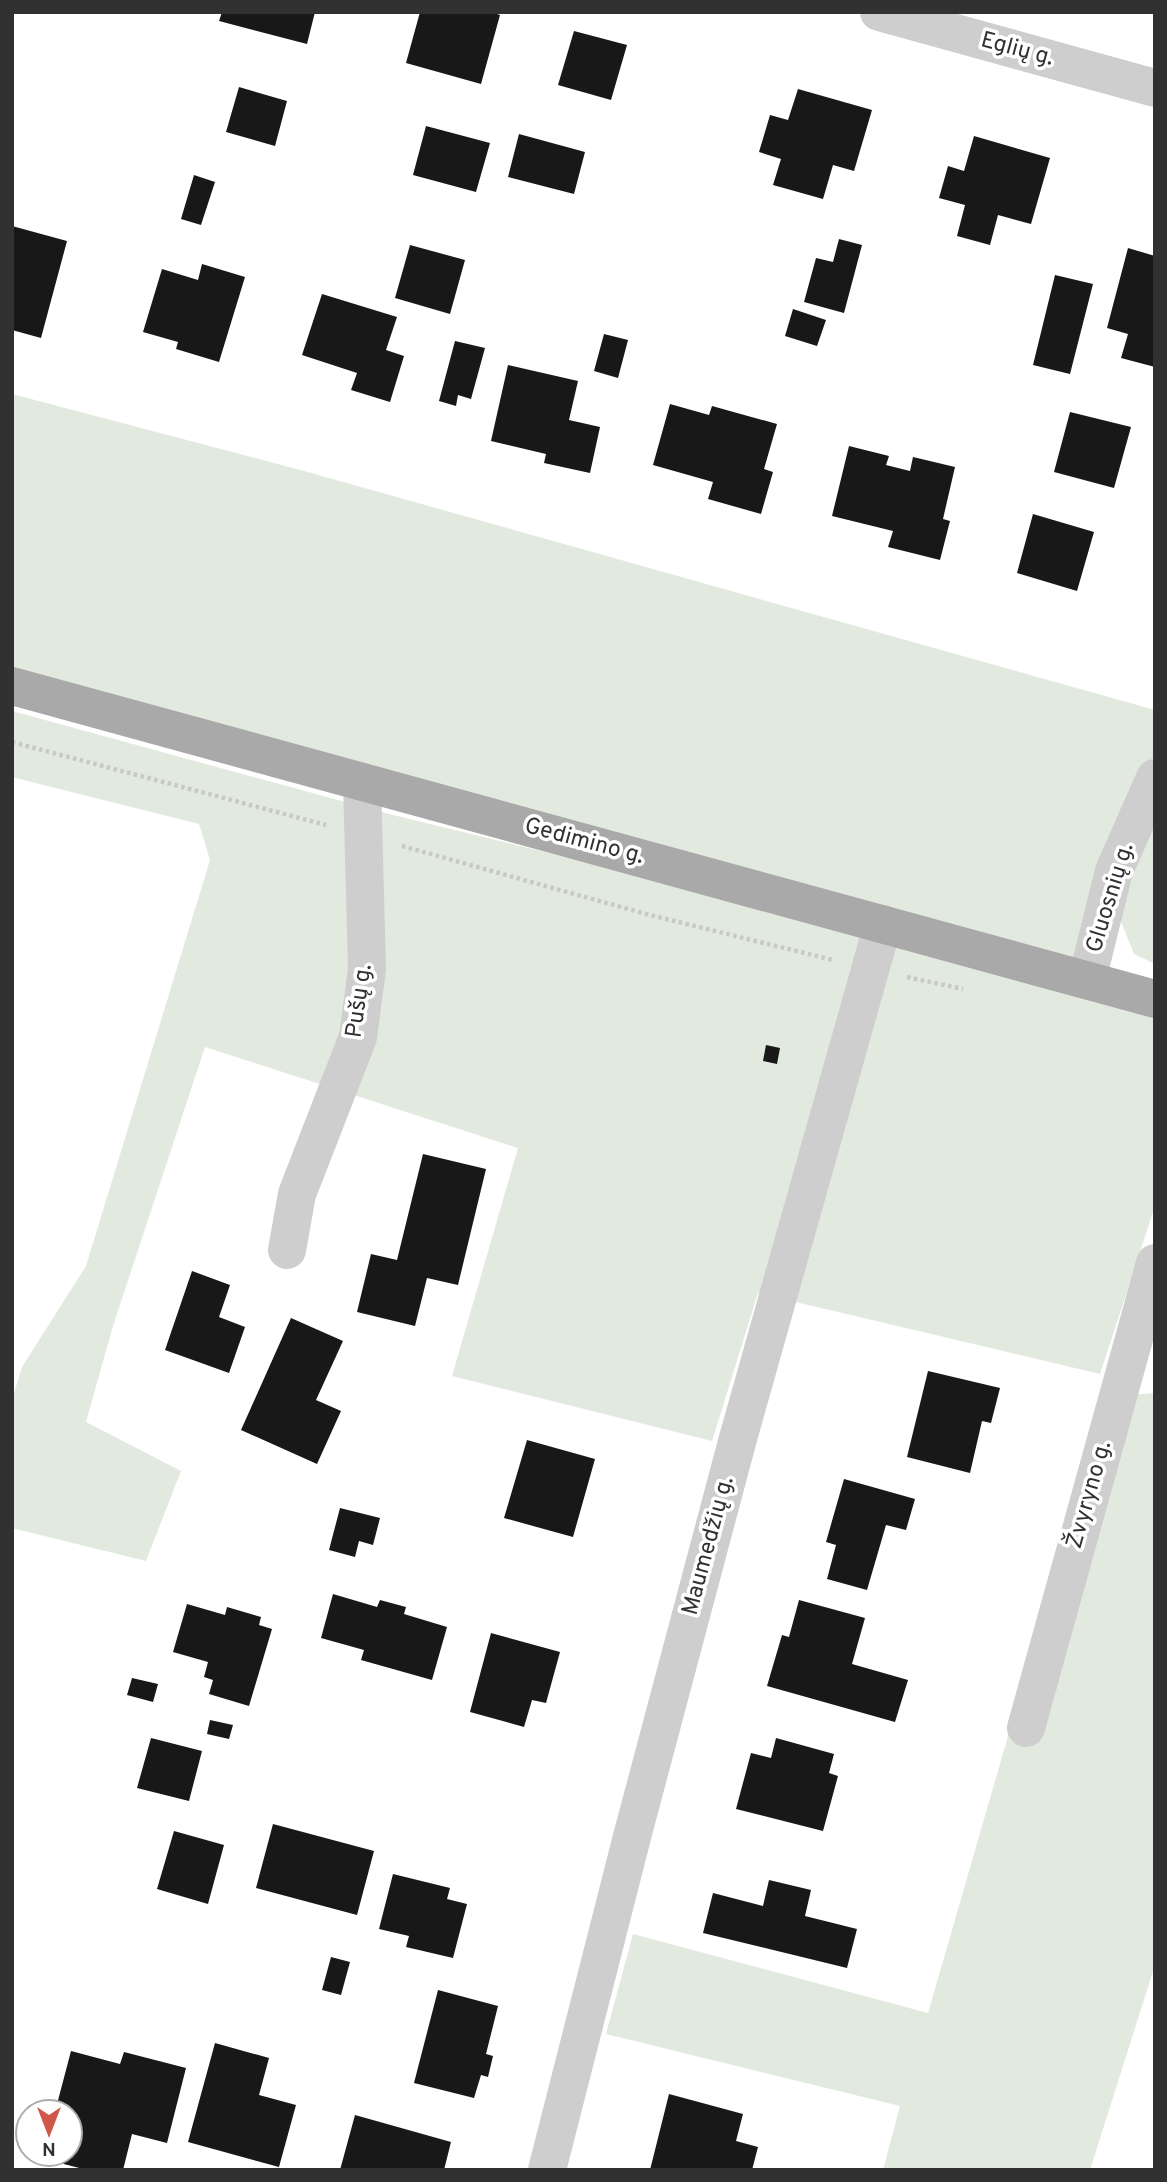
<svg xmlns="http://www.w3.org/2000/svg" width="1167" height="2182" font-family="Overpass,sans-serif">
  <rect width="100%" height="100%" fill="#fff"/>
  <path fill="#e2e9de" d="M12,394l292,77 851,239v254l-21,-10 -15,-37 -32,63 -1075,-294z
    M12,711l377,103 766,187v205l-55,168 -342,-81 -46,148 -260,-65 66,-228 -313,-101 -92,279 -27,96 95,49 -35,90 -134,-33v-128l10,-33 64,-101 124,-406 -11,-36 -187,-47z
    M1155,1393v572l-65,205h-207l17,-64 -294,-72 27,-100 295,79 178,-616z"/>
  <path fill="#181818" d="M222,12h93l-8,32 -88,-23z
    M420,12h71l9,3 -19,69 -75,-21z
    M574,31l53,14 -16,55 -53,-15z
    M239,87l48,14 -12,45 -49,-14z
    M798,89l74,21 -18,61 -21,-6 -10,34 -50,-14 8,-26 -22,-7 11,-37 18,5z
    M426,126l64,17 -14,49 -63,-17z
    M519,134l66,18 -11,42 -66,-17z
    M974,136l76,22 -19,66 -33,-9 -8,30 -33,-9 8,-31 -26,-7 9,-32 16,5z
    M194,175l21,7 -14,43 -20,-6z
    M12,226l55,15 -26,97 -29,-8z
    M839,239l23,6 -18,68 -40,-11 12,-44 17,4z
    M410,245l55,15 -15,54 -55,-16z
    M1128,248l27,8v111l-34,-9 7,-24 -21,-6z
    M202,264l43,13 -26,85 -43,-13 2,-7 -35,-10 19,-63 36,11z
    M1055,275l38,9 -23,90 -37,-9z
    M322,294l75,23 -11,33 18,6 -14,46 -39,-12 6,-17 -55,-18z
    M793,309l33,11 -9,26 -32,-10z
    M604,334l24,6 -10,38 -24,-7z
    M455,341l30,7 -14,51 -13,-4 -2,11 -17,-5z
    M508,365l70,16 -9,39 31,7 -10,46 -46,-10 2,-9 -55,-13z
    M670,404l39,11 3,-9 65,18 -13,45 9,3 -12,42 -53,-15 5,-17 -60,-17z
    M1070,412l61,15 -17,61 -60,-16z
    M849,446l40,10 -3,9 24,6 3,-14 42,10 -12,52 7,2 -10,39 -52,-13 5,-16 -61,-15z
    M1033,514l61,18 -17,59 -60,-18z
    M766,1045l14,3 -3,16 -14,-3z
    M423,1154l63,15 -28,116 -31,-7 -12,48 -58,-14 14,-58 26,6z
    M192,1271l38,14 -11,32 26,10 -16,46 -64,-23z
    M291,1318l52,23 -27,59 25,11 -24,53 -76,-34z
    M928,1371l72,17 -9,35 -9,-2 -12,52 -63,-16z
    M527,1440l68,19 -22,78 -69,-19z
    M844,1479l71,20 -9,31 -20,-5 -19,65 -40,-11 9,-34 -10,-3z
    M340,1508l40,10 -7,27 -14,-4 -4,16 -26,-7z
    M333,1594l44,13 3,-7 26,7 -2,7 43,13 -15,53 -71,-20 3,-10 -43,-12z
    M799,1600l66,18 -13,46 56,16 -13,42 -128,-36 15,-51 7,2z
    M187,1604l38,11 2,-8 34,10 -2,8 13,4 -23,77 -40,-12 4,-14 -9,-3 4,-15 -35,-10z
    M491,1633l69,19 -14,51 -14,-3 -8,27 -54,-15z
    M132,1678l26,6 -5,18 -26,-7z
    M210,1720l23,5 -4,14 -22,-5z
    M151,1738l51,13 -13,50 -52,-13z
    M776,1738l58,16 -5,19 9,3 -15,55 -87,-22 15,-56 20,5z
    M273,1824l101,27 -17,64 -101,-27z
    M174,1831l50,14 -16,59 -51,-15z
    M393,1874l57,14 -3,11 20,5 -14,54 -47,-11 3,-11 -30,-7z
    M769,1880l42,10 -6,26 52,13 -10,39 -144,-35 10,-40 50,13z
    M331,1957l19,5 -9,33 -19,-5z
    M438,1990l60,16 -12,48 7,2 -5,21 -7,-2 -7,23 -60,-15z
    M215,2043l54,15 -10,37 37,10 -17,62 -91,-25z
    M71,2051l49,13 4,-12 62,16 -19,75 -35,-9 -9,36h-36l-31,-8 2,-8h12v-42l-14,-4z
    M669,2094l74,20 -7,27 22,6 -6,23h-102z
    M355,2115l96,27 -7,28h-104z"/>
  <g fill="none" stroke-linecap="round" stroke-linejoin="round">
    <path stroke="#c8c8c8" stroke-width="4.5" stroke-dasharray="3.5 3.5" stroke-linecap="butt" d="M12,742l314,83
      M402,846l244,68 187,46
      M907,977l56,12"/>
    <path stroke="#cecece" stroke-width="38" d="M879,12l276,76
      M1087,980l27,-109 41,-93
      M287,1250l10,-56 61,-157 9,-68 -5,-187
      M1026,1728l129,-465
      M547,2170l86,-337 104,-391 146,-518"/>
    <path stroke="#a9a9a9" stroke-width="38" d="M12,686l1143,313"/>
  </g>
  <g text-anchor="middle" dominant-baseline="central" stroke-width="7" stroke-linejoin="round" paint-order="stroke">
    <g font-size="23" fill="#313131" stroke="#fff">
      <text transform="translate(1017 50) rotate(15)">Eglių g.</text>
      <text transform="translate(584 842) rotate(15)">Gedimino g.</text>
      <text transform="translate(1111 898) rotate(-73)">Gluosnių g.</text>
      <text transform="translate(360 1001) rotate(-82)">Pušų g.</text>
      <text transform="translate(1090 1495) rotate(-74)">Žvyryno g.</text>
      <text transform="translate(709 1546) rotate(-75)">Maumedžių g.</text>
    </g>
  </g>
  <rect width="1167" height="2182" fill="none" stroke="#313131" stroke-width="28"/>
  <g transform="translate(49 2133) rotate(180)"><circle r="33" fill="#ffffff" stroke="#adadad" stroke-width="2"/>
  <path d="M0-5L12 26L0 18L-12 26Z" fill="#d0584b"/>
  <text y="-10" font-size="19" font-weight="bold" text-anchor="middle" fill="#313131">N</text>
  </g>
</svg>
